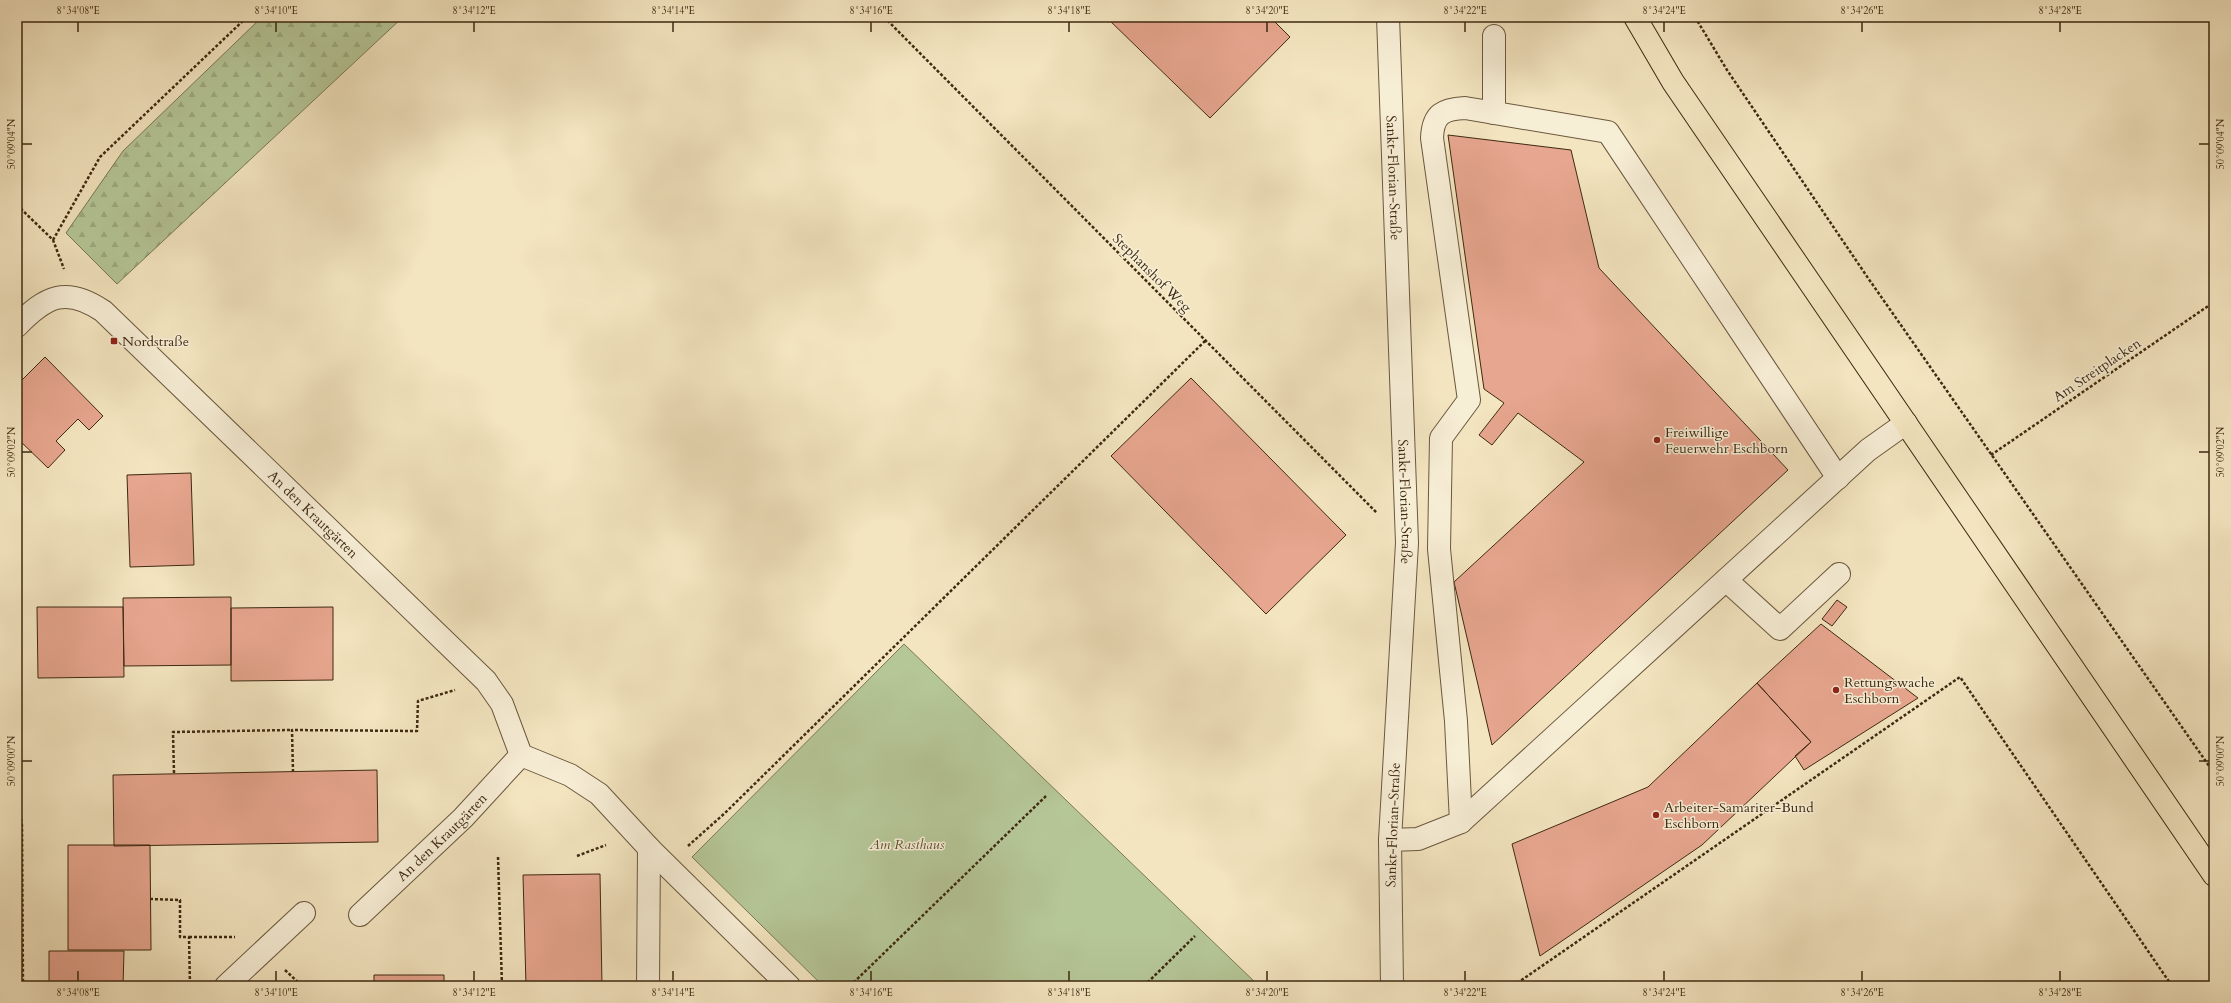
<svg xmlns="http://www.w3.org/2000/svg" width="2231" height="1003" font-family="Cardo,serif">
  <defs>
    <pattern id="forest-firs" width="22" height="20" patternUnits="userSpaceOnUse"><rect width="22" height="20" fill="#b5c697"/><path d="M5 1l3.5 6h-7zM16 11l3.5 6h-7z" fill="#9daa81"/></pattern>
  </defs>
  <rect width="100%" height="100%" fill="#f3e5c0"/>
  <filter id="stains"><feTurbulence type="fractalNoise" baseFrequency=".005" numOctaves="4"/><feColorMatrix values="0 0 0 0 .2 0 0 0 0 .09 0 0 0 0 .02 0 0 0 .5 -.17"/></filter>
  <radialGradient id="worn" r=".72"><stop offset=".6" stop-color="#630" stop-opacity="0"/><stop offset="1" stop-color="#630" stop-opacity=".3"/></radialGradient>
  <path fill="url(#forest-firs)" stroke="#7a7854" d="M262,17h141l-286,267 -51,-51 57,-82z"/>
  <path fill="#b5c697" stroke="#7a7854" d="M904,644l355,342h-436l-131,-129z"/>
  <path fill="#e7a68f" stroke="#3e2911" d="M1106,17h164l20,20 -80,81z
    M1448,135l123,15 28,118 189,202 -296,275 -38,-163 130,-120 -66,-49 -26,32 -13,-10 25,-32 -20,-14z
    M45,357l58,59 -14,14 -11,-11 -22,22 9,9 -17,18 -31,-30v-53z
    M1191,378l155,157 -80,79 -155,-158z
    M191,473l3,92 -64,2 -3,-92z
    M231,597v68l-107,1 -1,-68z
    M1837,600l10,7 -15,19 -10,-7z
    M37,607h86l1,70 -86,1z
    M333,607v73l-102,1v-73z
    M1821,624l97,74 -114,72 -9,-14 16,-14 -54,-59z
    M1757,683l54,59 -109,103 -162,111 -28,-112 136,-57z
    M377,770l1,72 -264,4 -1,-71z
    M68,845h82l1,105h-83z
    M600,874l2,112h-76l-3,-111z
    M49,951h75l-1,35h-74z
    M374,975h70v11h-70z"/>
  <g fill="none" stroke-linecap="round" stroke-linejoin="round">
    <defs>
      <g id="minor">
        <path id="s1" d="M1388,17l19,526 -17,297 2,146"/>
        <path d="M1494,36v77"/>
        <path id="s2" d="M17,326c29,-30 49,-40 86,-15l383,370 16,23 19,51 49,20 29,19 50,54 140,138"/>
        <path d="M1726,580l54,49 59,-55"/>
        <path d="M1461,822l-5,-101 -17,-172 2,-111 28,-38 -37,-262c1,-24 11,-29 33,-30l143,24 230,346"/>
        <path d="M1390,840l28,-1 43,-17 407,-372 38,-27"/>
        <path id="s3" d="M360,915l103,-97 58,-63"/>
        <path d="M226,986l78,-73"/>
        <path d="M648,986l1,-138"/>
      </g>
      <path id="major" d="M1635,17l38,65 541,793"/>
    </defs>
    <use href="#minor" stroke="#6b583d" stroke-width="24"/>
    <use href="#major" stroke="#3e2911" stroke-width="24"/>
    <path stroke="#3e2911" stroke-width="2.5" stroke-dasharray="3 2" stroke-linecap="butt" d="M884,17l493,496
      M1695,17l32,53 141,208 346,495
      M17,205l36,35 11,29
      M53,240l47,-83 147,-140
      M1991,455l223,-153
      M293,772l-1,-42 125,1 1,-30 37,-11
      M174,773l-1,-41 119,-2
      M17,784l5,42 1,160
      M688,846l37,-33 480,-472
      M577,856l29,-11
      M498,857l4,129
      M150,899l30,1v37h9l1,49
      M189,937h46
      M17,963h6
      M285,970l17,16
      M850,986l196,-190
      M1144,986l51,-50
      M1513,986l447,-309 212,309"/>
    <use href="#minor" stroke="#f7eed6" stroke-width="22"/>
    <use href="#major" stroke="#f3e5c0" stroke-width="22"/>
  </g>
  <path fill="none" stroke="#3e2911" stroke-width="1.5" d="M78,22v10M276,22v10M474,22v10M673,22v10M871,22v10M1069,22v10M1267,22v10M1465,22v10M1664,22v10M1862,22v10M2060,22v10M22,144h10M2199,144h10M22,452h10M2199,452h10M22,761h10M2199,761h10M78,971v10M276,971v10M474,971v10M673,971v10M871,971v10M1069,971v10M1267,971v10M1465,971v10M1664,971v10M1862,971v10M2060,971v10"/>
  <g fill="#8f2418" stroke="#f7eed6" stroke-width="1.5">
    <rect x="110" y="337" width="8" height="8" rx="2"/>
    <circle cx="1657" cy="440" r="4"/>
    <circle cx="1836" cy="690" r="4"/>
    <circle cx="1656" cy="815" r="4"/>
  </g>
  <g text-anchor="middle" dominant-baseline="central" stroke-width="3" stroke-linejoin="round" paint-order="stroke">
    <g font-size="14" fill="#3e2911" stroke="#f7eed6">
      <text stroke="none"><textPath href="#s1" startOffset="161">Sankt-Florian-Straße</textPath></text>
      <text transform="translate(1152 273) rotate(45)">Stephanshof Weg</text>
      <text transform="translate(2097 370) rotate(-34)">Am Streitplacken</text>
      <text stroke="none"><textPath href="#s1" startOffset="485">Sankt-Florian-Straße</textPath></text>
      <text stroke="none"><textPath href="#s2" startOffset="391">An den Krautgärten</textPath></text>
      <text transform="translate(1393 825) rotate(-88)">Sankt-Florian-Straße</text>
      <text stroke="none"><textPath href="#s3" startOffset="113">An den Krautgärten</textPath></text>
    </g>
    <g font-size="14" fill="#3e2911" stroke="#f7eed6" text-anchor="start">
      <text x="122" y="341">Nordstraße</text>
      <text x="1665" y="432">Freiwillige<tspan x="1665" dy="16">Feuerwehr Eschborn</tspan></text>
      <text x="1844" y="682">Rettungswache<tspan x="1844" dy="16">Eschborn</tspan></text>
      <text x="1664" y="807">Arbeiter-Samariter-Bund<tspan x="1664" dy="16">Eschborn</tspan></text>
    </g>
    <g font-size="14" font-style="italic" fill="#5c5032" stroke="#f7eed6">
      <text x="907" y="844">Am Rasthaus</text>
    </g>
  </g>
  <rect width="2231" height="1003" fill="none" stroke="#f3e5c0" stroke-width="44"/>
  <rect x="22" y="22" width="2187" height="959" fill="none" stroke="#3e2911" stroke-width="1.5"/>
  <g font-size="10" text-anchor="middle" fill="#3e2911">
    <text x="78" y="14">8°34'08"E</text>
    <text x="276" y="14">8°34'10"E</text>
    <text x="474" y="14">8°34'12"E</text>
    <text x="673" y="14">8°34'14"E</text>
    <text x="871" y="14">8°34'16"E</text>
    <text x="1069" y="14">8°34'18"E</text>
    <text x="1267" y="14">8°34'20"E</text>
    <text x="1465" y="14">8°34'22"E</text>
    <text x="1664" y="14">8°34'24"E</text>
    <text x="1862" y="14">8°34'26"E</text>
    <text x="2060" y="14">8°34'28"E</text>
    <text transform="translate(11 144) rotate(-90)" y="4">50°09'04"N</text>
    <text transform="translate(2220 144) rotate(-90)" y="4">50°09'04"N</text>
    <text transform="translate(11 452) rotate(-90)" y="4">50°09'02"N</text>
    <text transform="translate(2220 452) rotate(-90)" y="4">50°09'02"N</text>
    <text transform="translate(11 761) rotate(-90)" y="4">50°09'00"N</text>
    <text transform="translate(2220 761) rotate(-90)" y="4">50°09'00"N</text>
    <text x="78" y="996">8°34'08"E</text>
    <text x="276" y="996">8°34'10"E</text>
    <text x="474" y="996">8°34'12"E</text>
    <text x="673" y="996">8°34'14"E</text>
    <text x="871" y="996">8°34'16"E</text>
    <text x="1069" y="996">8°34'18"E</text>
    <text x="1267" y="996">8°34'20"E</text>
    <text x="1465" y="996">8°34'22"E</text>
    <text x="1664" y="996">8°34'24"E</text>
    <text x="1862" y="996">8°34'26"E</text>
    <text x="2060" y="996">8°34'28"E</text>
  </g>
  <rect width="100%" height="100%" filter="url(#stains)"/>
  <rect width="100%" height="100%" fill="url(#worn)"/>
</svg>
